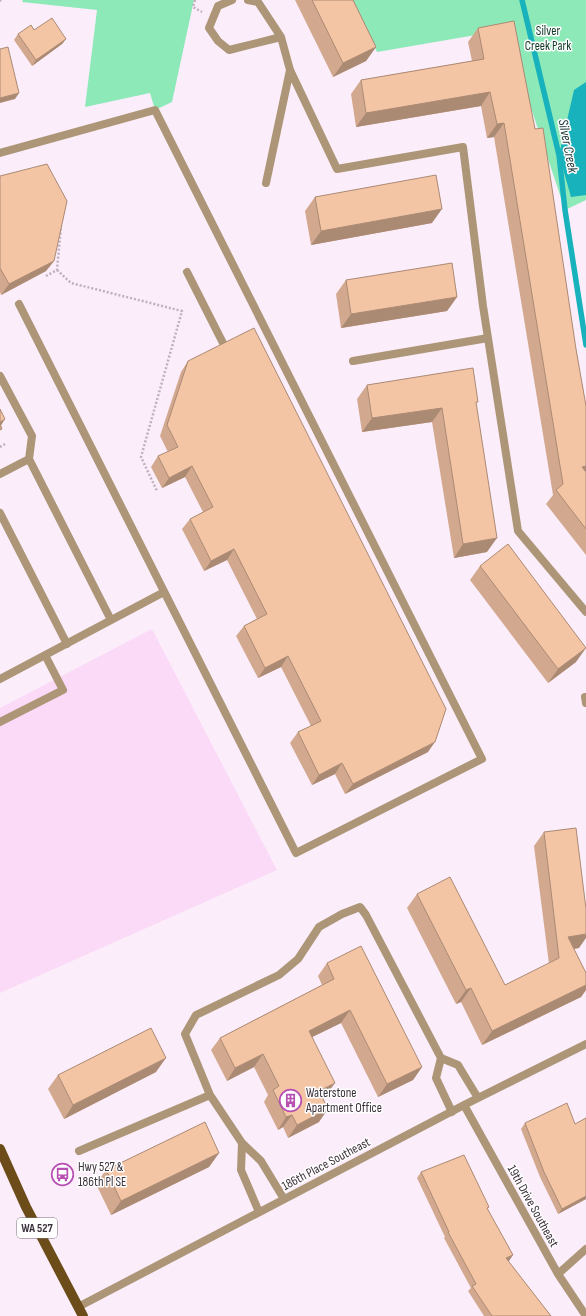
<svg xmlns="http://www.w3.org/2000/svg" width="586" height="1316" font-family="'Sofia Sans Condensed',sans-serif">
  <rect width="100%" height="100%" fill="#fcedfb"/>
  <path fill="#fadaf7" d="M152,629l125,241 -277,123v-285z"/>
  <path fill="#8ee9b8" d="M23,0h171l-22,102 -17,8 -5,-17 -65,14 12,-97 -75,-8z
    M351,0h235v200l-21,10 -60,-180 -128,22z"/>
  <path fill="#17b2bc" d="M586,82v113l-15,2 -12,-42 15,-65z"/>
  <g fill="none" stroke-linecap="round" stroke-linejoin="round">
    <path stroke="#17b2bc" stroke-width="5.5" d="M522,0l37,155 6,55 21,135"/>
    <path stroke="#beb1bd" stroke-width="2.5" stroke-dasharray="2 2" stroke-linecap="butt" d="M195,0l-2,7 9,5
      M0,1l1,-1
      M57,270l14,13 111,28 -41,146 16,34
      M46,276l11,-6 4,-44
      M0,447l5,-3"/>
    <path stroke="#ad9677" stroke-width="8" d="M0,153l155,-43 327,649 -186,94 -277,-549
      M187,272l36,71
      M0,376l32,60 -3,23
      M0,474l29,-15 82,161
      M0,513l67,131
      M0,679l164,-87
      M0,722l63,-32 -18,-35"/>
    <path stroke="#ad9677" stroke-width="8" d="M232,0l-14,6 -9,22 9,13 11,9 52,-13
      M248,0l10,2 23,35 9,33 47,99 126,-22 20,159 35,225 68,81
      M266,183l24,-113
      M353,361l135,-23
      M585,697l1,6
      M441,1058l-5,20 16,34
      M464,1105l94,169 28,42
      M242,1143l-1,27 18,42
      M79,1151l131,-56
      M284,1199l-23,-38 -19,-18 -32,-48 -25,-61 11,-19 83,-40 19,-16 21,-32 23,-13 18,-7 6,8 75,143 17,7 20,33
      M558,1274l28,-25
      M78,1307l386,-202 122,-61"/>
    <path stroke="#6c4d1a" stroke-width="10" d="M0,1149l26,58 57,109"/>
  </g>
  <path fill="#d2a98e" d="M295,0h58l23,47 -10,14 -33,16z
    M478,28l98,321 10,57v149l-40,-51 7,-9 -59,-358 -7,1 -6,-32 -125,21 -5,-33 10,-14 111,-19 -4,-19z
    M34,30l32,9 -4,5 -30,22 -18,-26 4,-6z
    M0,176l54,85 -8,10 -45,24 -1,-3z
    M315,197l117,26 -121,22 -6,-34z
    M346,280l111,17 -10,14 -106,17 -5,-34z
    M188,361l240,391 -83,42 -10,-20 -23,11 -22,-42 8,-11 13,-6 -30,-59 -23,11 -22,-42 8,-10 13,-7 -30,-59 -23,11 -22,-42 8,-10 13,-7 -18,-35 -23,11 -11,-21 7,-11 10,-4 -8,-16 21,-64z
    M367,385l109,20 11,147 -33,6 -22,-136 -70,10 -5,-33z
    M480,566l96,96 -28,21 -78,-103z
    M544,832l35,116 -5,1 12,24v17l-5,7 -99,48 -21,-43 -5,2 -49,-96 10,-14 88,91 44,-21 -15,-118z
    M327,963l95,104 -9,13 -35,17 -37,-74 -29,14 14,58 -4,2 -3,25 -31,16 -5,-11 -5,3 -14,-28 4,-7 -14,-28 -27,14 -16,-31 9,-12 102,-53 -4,-9z
    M156,1072l-92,47 -16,-30 10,-14z
    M525,1123l61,76 -28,15 -18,-37 -19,-48z
    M219,1153l-10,14 -98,48 -15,-31 10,-14z
    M421,1172l68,35 -2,3 22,51h-1l43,55h-67l-16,-25 3,-3 -27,-50 1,-1 -28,-59z"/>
  <path fill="#ab8a74" d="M66,39l-4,5 -30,22 4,-6z
    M376,47l-10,14 -33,16 10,-14z
    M490,92l-9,14 -125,21 10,-14z
    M19,93l-4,6 -15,4v-5z
    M504,123l-10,14 -7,1 10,-14z
    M442,209l-10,14 -121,22 10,-14z
    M54,261l-8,10 -45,24 8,-11z
    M457,297l-10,14 -106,17 10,-14z
    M442,408l-10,14 -70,10 10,-14z
    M5,419l-5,8v-5z
    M192,466l-7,11 -23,11 7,-10z
    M586,466v12l-4,-11z
    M497,538l-10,14 -33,6 9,-14z
    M234,549l-7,11 -23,11 7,-10z
    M586,648l-10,14 -28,21 10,-14z
    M288,656l-7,11 -23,11 7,-10z
    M435,742l-7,10 -83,42 8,-10z
    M342,763l-7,11 -23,11 7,-10z
    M586,934v4l-7,10 -21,3 10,-14z
    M586,985v5l-5,7 -99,48 10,-14z
    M471,988l-10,14 -5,2 10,-14z
    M350,1010l-9,13 -41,20 9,-12z
    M263,1054l-9,13 -27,14 8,-13z
    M166,1058l-10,14 -92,47 9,-14z
    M422,1067l-9,13 -35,17 9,-13z
    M335,1083l-9,12 -16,8 9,-12z
    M328,1109l-9,13 -31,16 9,-13z
    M292,1115l-9,12 -5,3 8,-13z
    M219,1153l-10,14 -98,48 10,-14z
    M586,1196v3l-28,15 4,-5z
    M513,1255l-4,6 -7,3 4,-6z"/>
  <path fill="#f4c5a5" stroke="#ab8a74" d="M312,0h41l23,47 -33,16z
    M52,18l14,21 -30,21 -18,-26 13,-9 3,5z
    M514,21l21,108 8,-1 33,221 10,57v60l-4,1 4,5v57l-30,-39 7,-6 -59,-361 -7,1 -7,-32 -124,21 -5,-33 123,-21 -6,-31z
    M8,47l11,46 -19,5v-49z
    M47,164l20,37 -13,60 -45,23 -9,-16v-92z
    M436,175l6,34 -121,22 -6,-34z
    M452,263l5,34 -106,17 -5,-34z
    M254,328l192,381 -11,33 -82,42 -11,-21 -23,12 -21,-43 23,-11 -33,-65 -23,12 -21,-42 23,-12 -33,-65 -23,12 -21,-42 23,-12 -21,-41 -23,12 -11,-22 20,-9 -11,-22 21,-64z
    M473,368l5,34h-2l21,136 -34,6 -21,-136 -70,10 -5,-33z
    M0,409l5,10 -5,3z
    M0,424l2,5 -2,1z
    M508,544l78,104 -28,21 -78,-103z
    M576,828l10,81v25l-18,3 18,36v12l-94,46 -21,-43 -5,2 -49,-96 33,-17 55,108 54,-27 -15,-126z
    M361,946l61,121 -35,17 -37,-74 -41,21 26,52 -16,8 9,18 -31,16 -5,-10 -6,2 -13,-27 6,-4 -16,-32 -28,14 -15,-30 114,-59 -7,-16z
    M151,1028l15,30 -93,47 -15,-30z
    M567,1103l8,21 11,-6v78l-24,13 -18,-37 -19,-49z
    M205,1122l14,31 -98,48 -15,-31z
    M464,1155l25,52 -2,1 26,47 -7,3 45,58h-59l-20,-30 4,-2 -28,-52h1l-28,-60z"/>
  <defs>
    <symbol id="building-ring" viewBox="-11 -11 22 22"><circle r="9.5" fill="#fff" stroke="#b850b3" stroke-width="1.5"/><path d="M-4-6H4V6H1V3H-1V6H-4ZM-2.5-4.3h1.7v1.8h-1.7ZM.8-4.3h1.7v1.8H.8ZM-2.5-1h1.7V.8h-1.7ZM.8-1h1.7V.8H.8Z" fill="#b850b3"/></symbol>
    <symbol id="bus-ring" viewBox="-11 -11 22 22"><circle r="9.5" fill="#fff" stroke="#b850b3" stroke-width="1.5"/><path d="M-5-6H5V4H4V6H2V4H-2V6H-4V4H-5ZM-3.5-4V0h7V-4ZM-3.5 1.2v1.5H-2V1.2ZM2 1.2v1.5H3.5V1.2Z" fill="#b850b3"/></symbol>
  </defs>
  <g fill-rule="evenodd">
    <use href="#building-ring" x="278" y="1088" width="25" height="25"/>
    <use href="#bus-ring" x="50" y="1162" width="25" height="25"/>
  </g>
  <g text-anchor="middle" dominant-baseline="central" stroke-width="3" stroke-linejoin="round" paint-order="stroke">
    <rect fill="#fff" stroke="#767076" stroke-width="1" x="17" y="1218" width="40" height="20" rx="3"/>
    <g font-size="12" font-weight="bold" fill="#3c323b">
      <text x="37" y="1228">WA 527</text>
    </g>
    <g font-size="13" fill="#0e3724" stroke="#fff">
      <text x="548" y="31">Silver<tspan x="548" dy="15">Creek Park</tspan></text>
    </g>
    <g font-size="13" fill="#3c323b" stroke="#fff" text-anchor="start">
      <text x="306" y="1093">Waterstone<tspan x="306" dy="15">Apartment Office</tspan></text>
      <text x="78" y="1167">Hwy 527 &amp;<tspan x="78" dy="15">186th Pl SE</tspan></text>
    </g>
    <g font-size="13" fill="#3c323b" stroke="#fff">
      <text transform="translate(326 1164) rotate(-28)">186th Place Southeast</text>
      <text transform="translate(533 1206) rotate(61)">19th Drive Southeast</text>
    </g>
    <g font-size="14" font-style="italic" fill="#233a3c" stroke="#fff">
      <text transform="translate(568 146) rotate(79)">Silver Creek</text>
    </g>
  </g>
</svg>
